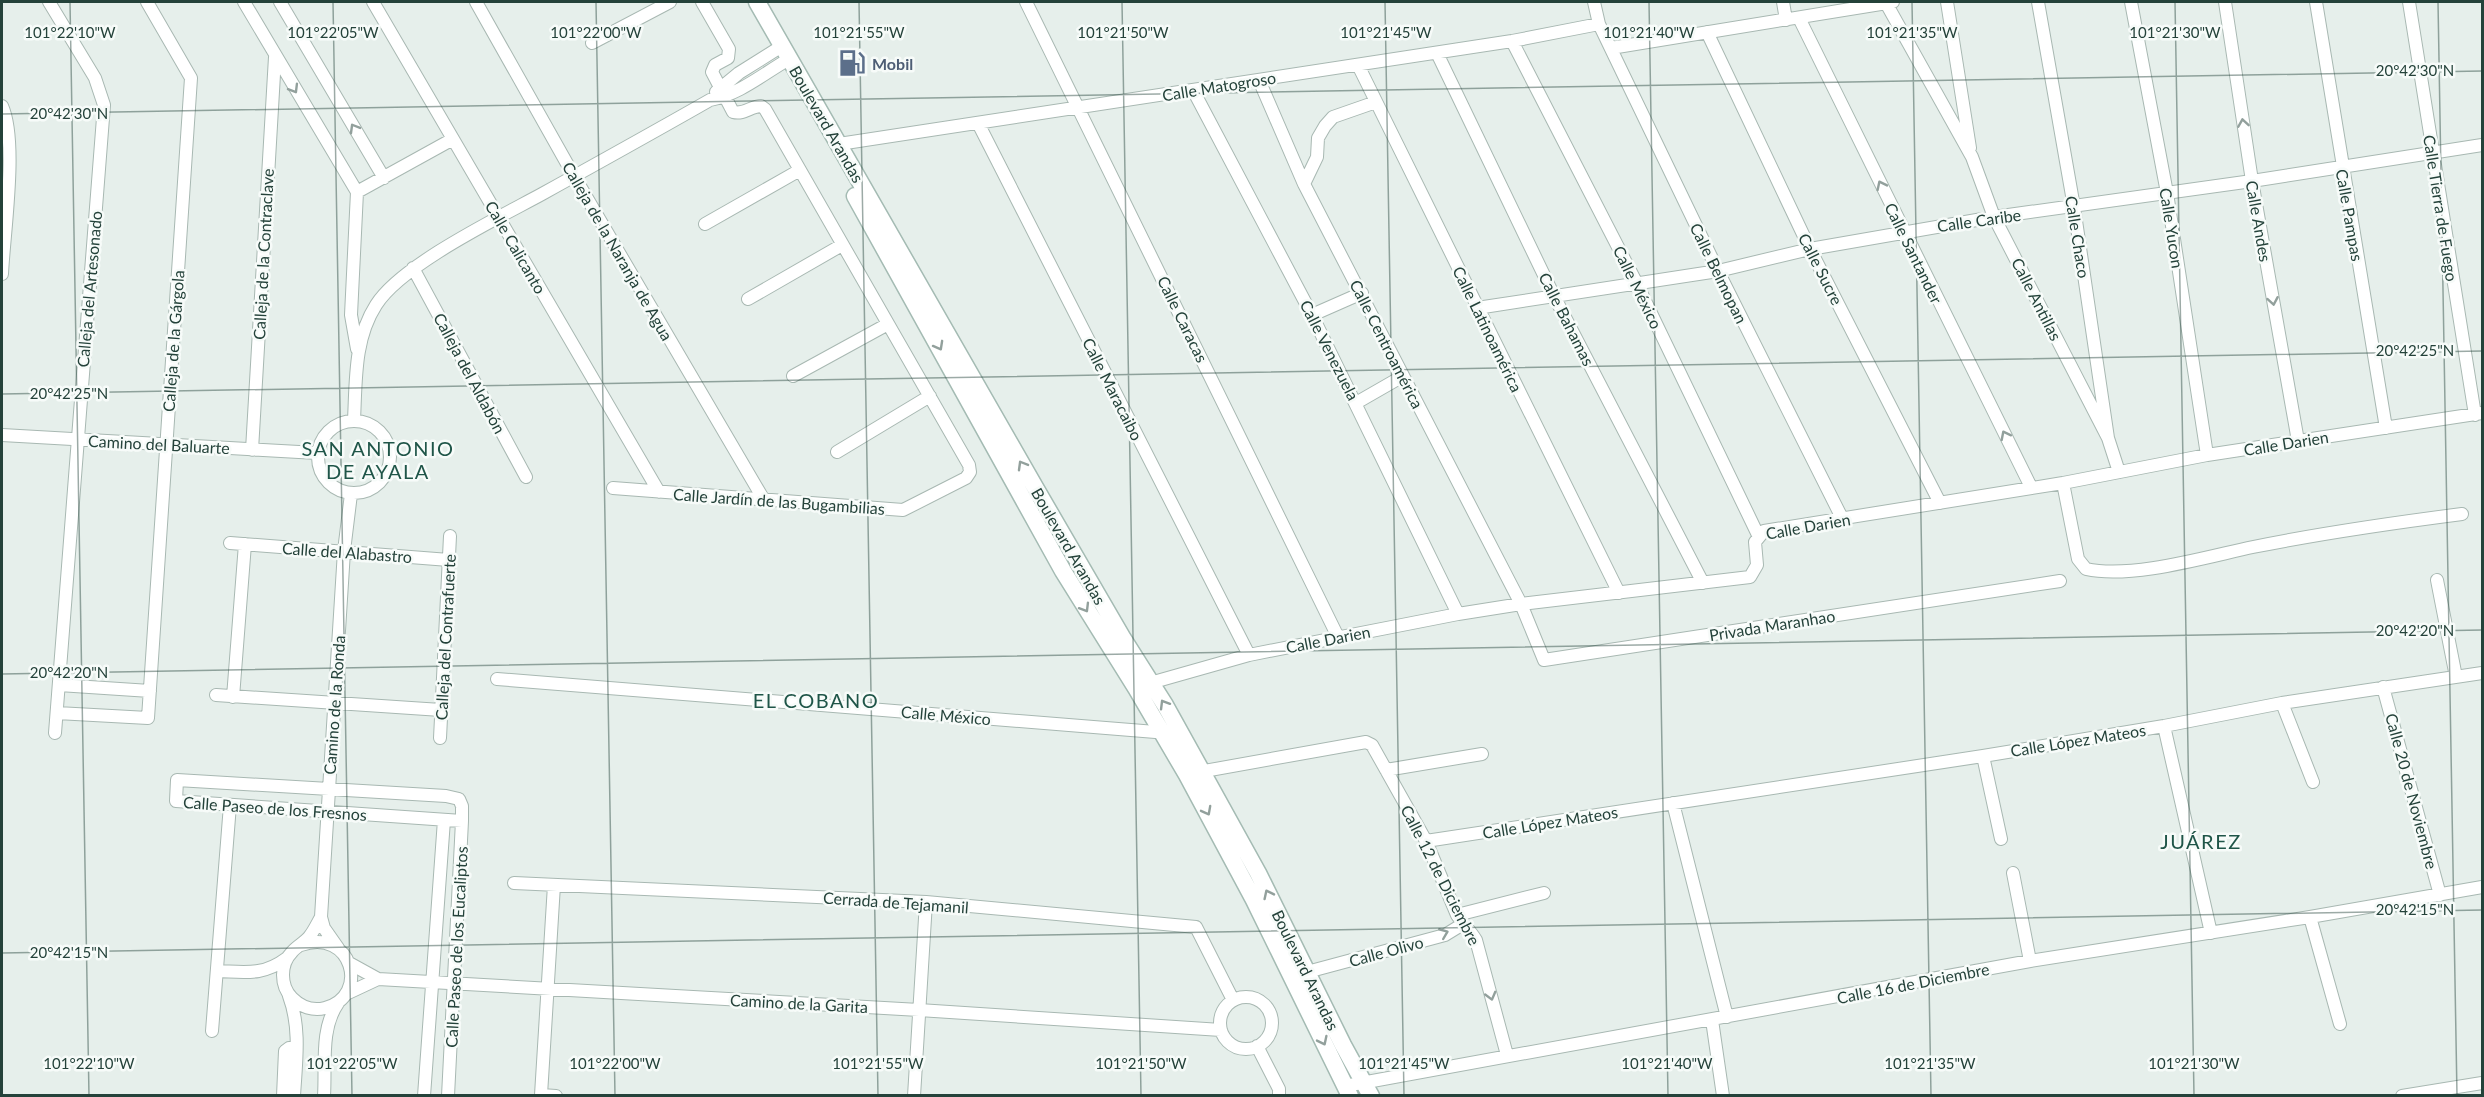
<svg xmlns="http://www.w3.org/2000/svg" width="2484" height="1097" font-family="Lato,sans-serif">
  <rect width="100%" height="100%" fill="#e6efeb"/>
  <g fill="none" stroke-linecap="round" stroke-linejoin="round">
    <defs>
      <path id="minor" d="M49,2l46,76 9,27 -49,628
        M244,2l113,190
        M280,2l104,176
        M373,2l286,490
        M476,2l98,174 190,324
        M1026,2l312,635
        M1594,2l5,22 119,247 125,249
        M1783,2l3,18
        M1947,2l23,146
        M2038,2l36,205 34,231 11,34
        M2131,2l36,191 40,262
        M2225,2l27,179 46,260
        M2316,2l70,426
        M2409,2l66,413
        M1886,3l86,154 22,60 114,221
        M1799,18l232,469
        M1707,32l103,217 130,254
        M1512,41l125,243 121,251
        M592,43l78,-41
        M1611,48l282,-46
        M1437,53l117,243 149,287
        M1358,65l261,528
        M1259,80l45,104 217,420 23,56 516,-79
        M1193,90l119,225 146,299
        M716,92l23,-19 43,-27
        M2,106c16,36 2,125 0,168
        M978,123l271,532
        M839,144l673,-103 87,-17
        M1304,184l13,-27 1,-19 7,-12 8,-9 43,-15
        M357,192l96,-53
        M705,224l95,-54
        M413,268l113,209
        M748,299l94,-54
        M1477,308l241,-37 92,-22 184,-32 258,-36 230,-36
        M1312,315l50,-22
        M357,349l-6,-34 6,-123
        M793,376l95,-52
        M1356,403l47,-27
        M354,420c2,-39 0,-81 22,-115 25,-40 122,-87 166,-111 56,-31 112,-62 168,-94 30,-6 53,-26 79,-41
        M318 457a36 36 0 1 1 72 0a36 36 0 1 1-72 0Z
        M2,435l315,18
        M252,450l23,-393
        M837,452l93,-56
        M2063,483l15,76 8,10c46,10 120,-12 167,-22 69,-14 139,-24 209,-33
        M613,488l290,22 63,-32 4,-6 -1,-7 -204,-356 -4,-3c-10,0 -17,9 -28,6l-21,-40 3,-7 13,-7 1,-9 -27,-47
        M230,543l219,17
        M2437,580l19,97
        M497,679l671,54
        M59,685l91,6
        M1143,685l106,-30 209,-41 63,-10 229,-27 7,-12 -2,-23 9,-11 299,-48 144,-28 275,-42
        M2383,687l57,208
        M216,695l225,15
        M233,697l12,-153
        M2282,703l31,79
        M57,713l91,5 43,-640 -44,-76
        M2164,726l47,207
        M440,738l10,-202
        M1983,756l18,83
        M1386,770l96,-16
        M1193,773l173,-31 6,3 54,96 31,74c6,9 13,15 19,25l31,115
        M1673,803l54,214
        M1426,841l557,-85 181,-30 118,-23 200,-30
        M2013,873l17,88
        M514,883l412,19 270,25 37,73
        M554,885l-13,210 15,1
        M1457,915l87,-22
        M2310,917l30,107
        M301,945c51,-18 70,51 24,63 -12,3 -24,-1 -33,-10 -12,-12 -12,-34 0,-46 5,-6 12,-9 17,-15 5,-6 8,-13 12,-20
        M338,948l-14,-20 -3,-11 23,-366 7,-57
        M349,963l29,16 541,31 302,20
        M218,971c28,1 45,5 69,-13
        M1307,972l138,-37 18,-11
        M346,994l32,-15
        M289,996c12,32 7,66 5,100
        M1220 1023a26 26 0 1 1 52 0a26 26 0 1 1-52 0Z
        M1712,1020l11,76
        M212,1031l18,-226
        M1257,1046l22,43v7
        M1345,1086l685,-125 280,-44 172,-30
        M283,1096l2,-45 4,-3h7
        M324,1096c2,-31 -4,-67 14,-93
        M424,1096l20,-276
        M448,1096l14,-275v-15l-3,-7 -13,-3 -269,-16 -1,21 286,20
        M914,1096l12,-194
        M2402,1096l80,-13"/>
      <path id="secondary" d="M757,2l279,487 86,148 43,68 93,168 85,172 28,51
        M855,196l208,375 73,117 51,87 67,125 96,196"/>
    </defs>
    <use href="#minor" stroke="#a8b8b2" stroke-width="14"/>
    <use href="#secondary" stroke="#a4bbb3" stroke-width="19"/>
    <use href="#minor" stroke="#fff" stroke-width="12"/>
    <use href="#secondary" stroke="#fff" stroke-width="16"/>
  </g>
  <defs><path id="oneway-chevron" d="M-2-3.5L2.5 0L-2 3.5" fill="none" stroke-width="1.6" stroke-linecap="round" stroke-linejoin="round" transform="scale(1.5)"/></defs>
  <g stroke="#92a09c">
    <use href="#oneway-chevron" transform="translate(294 89) rotate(59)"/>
    <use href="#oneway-chevron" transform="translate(2243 123) rotate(-99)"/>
    <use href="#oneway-chevron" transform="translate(354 128) rotate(-120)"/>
    <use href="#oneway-chevron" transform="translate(1881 185) rotate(-116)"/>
    <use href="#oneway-chevron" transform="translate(2273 301) rotate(80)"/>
    <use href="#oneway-chevron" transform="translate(939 346) rotate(61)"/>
    <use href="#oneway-chevron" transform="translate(2005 435) rotate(-117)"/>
    <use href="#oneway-chevron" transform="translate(1022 465) rotate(-120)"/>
    <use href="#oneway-chevron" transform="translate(1085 608) rotate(59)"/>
    <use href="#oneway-chevron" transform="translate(1164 704) rotate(-121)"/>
    <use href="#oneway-chevron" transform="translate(1207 811) rotate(62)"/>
    <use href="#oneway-chevron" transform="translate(1268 894) rotate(-116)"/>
    <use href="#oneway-chevron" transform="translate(1444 933) rotate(-22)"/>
    <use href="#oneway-chevron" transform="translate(1491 996) rotate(75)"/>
    <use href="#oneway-chevron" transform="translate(1323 1041) rotate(64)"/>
  </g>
  <path fill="none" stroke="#24423a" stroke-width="1.5" stroke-opacity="0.45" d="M70,2l19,1094M333,2l19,1094M596,2l19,1094M859,2l19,1094M1122,2l19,1094M1385,2l19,1094M1649,2l19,1094M1912,2l19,1094M2175,2l19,1094M2438,2l19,1094M2,114l2480,-43M2,394l2480,-43M2,674l2480,-44M2,953l2480,-43"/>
  <defs>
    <symbol id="fuel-bare" viewBox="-9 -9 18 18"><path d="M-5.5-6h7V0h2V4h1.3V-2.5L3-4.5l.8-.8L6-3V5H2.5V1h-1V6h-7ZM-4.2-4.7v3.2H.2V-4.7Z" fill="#5c6f8a" stroke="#f7fbf9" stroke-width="2.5" paint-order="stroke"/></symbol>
  </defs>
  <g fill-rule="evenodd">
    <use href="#fuel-bare" x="833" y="44" width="38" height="38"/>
  </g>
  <g text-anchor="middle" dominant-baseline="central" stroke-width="5" stroke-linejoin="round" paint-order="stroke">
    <g font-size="16" font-weight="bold" fill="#4e5e75" stroke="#f7fbf9" text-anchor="start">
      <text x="872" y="63">Mobil</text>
    </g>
    <g font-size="16" fill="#24423a" stroke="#f7fbf9">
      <text transform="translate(1219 86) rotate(-9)">Calle Matogroso</text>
      <text transform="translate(827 124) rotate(60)">Boulevard Arandas</text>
      <text transform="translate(2441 208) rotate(81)">Calle Tierra de Fuego</text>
      <text transform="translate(2350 215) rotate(80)">Calle Pampas</text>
      <text transform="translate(1979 220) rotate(-8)">Calle Caribe</text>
      <text transform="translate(2259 221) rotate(80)">Calle Andes</text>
      <text transform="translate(2172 228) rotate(81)">Calle Yucon</text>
      <text transform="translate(2078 237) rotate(81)">Calle Chaco</text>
      <text transform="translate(516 247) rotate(60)">Calle Calicanto</text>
      <text transform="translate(618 251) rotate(60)">Calleja de la Naranja de Agua</text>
      <text transform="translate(1914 253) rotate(64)">Calle Santander</text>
      <text transform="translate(263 254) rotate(-87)">Calleja de la Contraclave</text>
      <text transform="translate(1821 269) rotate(63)">Calle Sucre</text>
      <text transform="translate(1719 273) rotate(64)">Calle Belmopan</text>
      <text transform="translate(1638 287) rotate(64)">Calle México</text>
      <text transform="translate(89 289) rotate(-85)">Calleja del Artesonado</text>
      <text transform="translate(2037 299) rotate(63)">Calle Antillas</text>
      <text transform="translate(1183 319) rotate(64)">Calle Caracas</text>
      <text transform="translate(1567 319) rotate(63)">Calle Bahamas</text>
      <text transform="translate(1488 329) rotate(64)">Calle Latinoamérica</text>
      <text transform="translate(173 341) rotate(-86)">Calleja de la Gárgola</text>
      <text transform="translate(1387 344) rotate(63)">Calle Centroamérica</text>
      <text transform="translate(1330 350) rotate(63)">Calle Venezuela</text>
      <text transform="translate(470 373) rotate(62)">Calleja del Aldabón</text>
      <text transform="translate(1113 389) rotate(63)">Calle Maracaibo</text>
      <text transform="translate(2286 443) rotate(-9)">Calle Darien</text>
      <text transform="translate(159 444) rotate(3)">Camino del Baluarte</text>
      <text transform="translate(779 501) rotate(4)">Calle Jardín de las Bugambilias</text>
      <text transform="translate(1808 526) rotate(-10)">Calle Darien</text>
      <text transform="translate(1069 546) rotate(60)">Boulevard Arandas</text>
      <text transform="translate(347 552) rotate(4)">Calle del Alabastro</text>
      <text transform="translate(1772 625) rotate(-9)">Privada Maranhao</text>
      <text transform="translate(445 637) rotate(-87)">Calleja del Contrafuerte</text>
      <text transform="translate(1328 639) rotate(-11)">Calle Darien</text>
      <text transform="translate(334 705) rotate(-86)">Camino de la Ronda</text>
      <text transform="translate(946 715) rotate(5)">Calle México</text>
      <text transform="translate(2078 740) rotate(-9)">Calle López Mateos</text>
      <text transform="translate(2412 791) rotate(75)">Calle 20 de Noviembre</text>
      <text transform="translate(275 808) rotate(4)">Calle Paseo de los Fresnos</text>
      <text transform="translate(1550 822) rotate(-9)">Calle López Mateos</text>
      <text transform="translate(1441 875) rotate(63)">Calle 12 de Diciembre</text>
      <text transform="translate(896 902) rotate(4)">Cerrada de Tejamanil</text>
      <text transform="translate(456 947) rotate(-87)">Calle Paseo de los Eucaliptos</text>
      <text transform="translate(1386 951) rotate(-15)">Calle Olivo</text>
      <text transform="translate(1306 970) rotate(64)">Boulevard Arandas</text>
      <text transform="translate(1913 983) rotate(-11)">Calle 16 de Diciembre</text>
      <text transform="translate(799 1003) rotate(3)">Camino de la Garita</text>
    </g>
    <g font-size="20" letter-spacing="1.5" fill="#1f5548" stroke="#f7fbf9">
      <text x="378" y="448">SAN ANTONIO<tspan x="378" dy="23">DE AYALA</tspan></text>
      <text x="816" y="700">EL COBANO</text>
      <text x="2201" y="841">JUÁREZ</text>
    </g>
  </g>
  <g font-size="15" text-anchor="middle" fill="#24423a" stroke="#f7fbf9" stroke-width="5" stroke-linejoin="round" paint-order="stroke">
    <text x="70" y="38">101°22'10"W</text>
    <text x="333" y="38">101°22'05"W</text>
    <text x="596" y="38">101°22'00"W</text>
    <text x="859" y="38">101°21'55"W</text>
    <text x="1123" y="38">101°21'50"W</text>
    <text x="1386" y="38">101°21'45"W</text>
    <text x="1649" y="38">101°21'40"W</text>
    <text x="1912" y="38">101°21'35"W</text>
    <text x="2175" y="38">101°21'30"W</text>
    <text x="2415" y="76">20°42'30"N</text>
    <text x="69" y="119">20°42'30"N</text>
    <text x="2415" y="356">20°42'25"N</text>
    <text x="69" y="399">20°42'25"N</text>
    <text x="2415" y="636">20°42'20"N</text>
    <text x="69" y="678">20°42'20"N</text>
    <text x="2415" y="915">20°42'15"N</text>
    <text x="69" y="958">20°42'15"N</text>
    <text x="89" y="1069">101°22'10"W</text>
    <text x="352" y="1069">101°22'05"W</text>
    <text x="615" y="1069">101°22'00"W</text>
    <text x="878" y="1069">101°21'55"W</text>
    <text x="1141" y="1069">101°21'50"W</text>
    <text x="1404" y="1069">101°21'45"W</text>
    <text x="1667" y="1069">101°21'40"W</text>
    <text x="1930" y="1069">101°21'35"W</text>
    <text x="2194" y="1069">101°21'30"W</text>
  </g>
  <rect width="2484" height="1097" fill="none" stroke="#24423a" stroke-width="6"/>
</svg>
